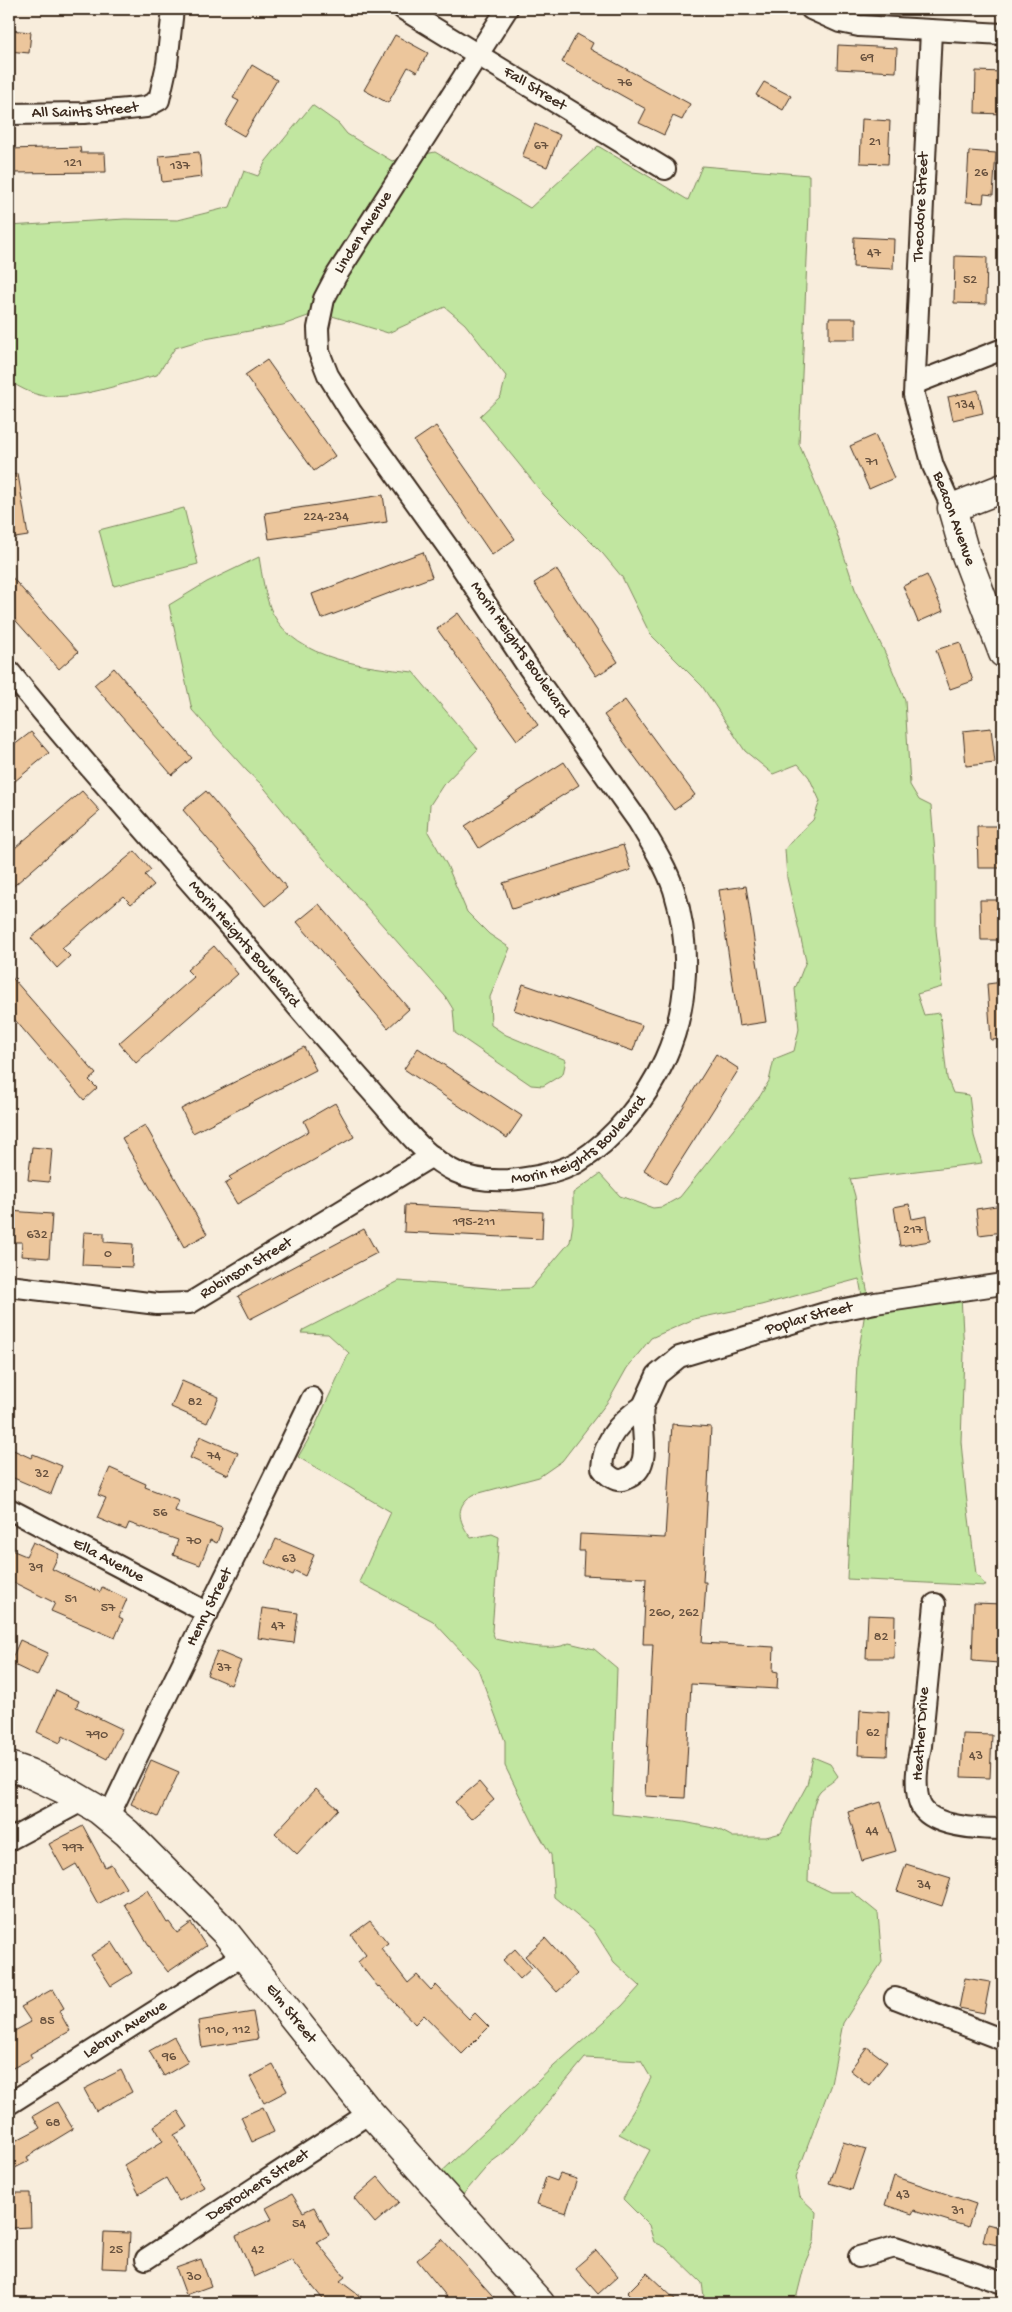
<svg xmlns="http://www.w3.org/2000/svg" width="1012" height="2312" font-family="'Gochi Hand',sans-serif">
  <rect width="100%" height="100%" fill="#f8eddc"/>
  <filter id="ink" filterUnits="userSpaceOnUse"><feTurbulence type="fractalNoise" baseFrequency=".02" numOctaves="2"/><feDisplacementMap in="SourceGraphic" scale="10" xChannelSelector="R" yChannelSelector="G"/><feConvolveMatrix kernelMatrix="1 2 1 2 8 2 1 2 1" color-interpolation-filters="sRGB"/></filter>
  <g filter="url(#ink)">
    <path fill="#c1e6a0" stroke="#7e885f" d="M312,105l27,19 8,10 45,27 43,-9 95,56 68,-62 90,54 14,-34 107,9v38l-10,231 37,87 21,64 30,62 18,43 5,85 9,15 12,6 5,58v66l6,57 -25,7 7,21 16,-2 7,65 6,15 16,2 5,41 8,27 -132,16 5,17 7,67 9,47 90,-15 3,58 -3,89 5,52 10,80 10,12 -139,-7 10,-217 8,-50 -6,-33 -98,26 -67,14 -43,19 -24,30 -18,32 -47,61 -23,16 -67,18c-19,13 -12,28 -1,43l21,-4 7,3 -7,94 3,8c19,4 58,14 74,4l25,6 23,19 -5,146 72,8 34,7 15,8h33l15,-4 26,-48 6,-28 17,7 8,12c-5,7 -12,9 -18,15 -12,14 -11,71 -12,90l23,11h21l26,21 4,49 -39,61 -12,61 -35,93 4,20 16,15 -2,30 -9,21 -10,40h-90l-3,-20 -37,-36 -11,-5 -5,-17 -26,-26 27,-49 -31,-16 16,-26 16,-30 -10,-17 -56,-3 -54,65 -26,29 -15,11 -34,40 -21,-25 119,-112 68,-60 18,-20 -26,-24 -21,-33 -39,-32 -3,-42 -15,-26 -31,-63v-25l-27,-72 -45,-48 -74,-39 32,-70 -93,-55 13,-22 38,-82 -21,-19 -27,-1 2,-3 96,-49 102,8 30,-1 39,-46 3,-19v-30l27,-19 20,22 33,12 9,-1 18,-10 80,-101 9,-15 5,-22 20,-8 5,-22 -4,-40 11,-28 -19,-83 -2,-29 12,-14 16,-15 7,-19 -11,-24 -11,-13 -25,10 -28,-23 -43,-65 -52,-52 -28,-57 -19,-23 -59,-59 -64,-79 21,-20 5,-20 -41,-52 -20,-17 -57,26 -69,-21 -36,13 -78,14 -30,9 -18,27c-34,8 -79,25 -113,21 -13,-2 -25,-9 -35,-15v-155l116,-7 53,1 52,-13 14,-36 14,5 8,-15z
      M184,508l14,56 -84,22 -15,-56z
      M259,557c3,18 6,41 14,57 24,46 94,53 140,58l65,77 -35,36 -13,20 -2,27 19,33 20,47 22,22 21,14 -20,49 1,28 15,10 60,25 -3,14 -20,12 -12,-1 -76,-52 -2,-24 -8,-13 -142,-161 -42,-51 -14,-13 -55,-61 -23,-105 38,-23z"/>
    <path fill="#ecc69c" stroke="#3b2a1e" d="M9,30l22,2 -2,21 -20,-2z
      M577,34l16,9 -3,6 100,55 -8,16 -9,-4 -9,19 -25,-12 7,-14 -84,-47z
      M395,35l33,18 -11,19 -9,-5 -20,36 -24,-13z
      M838,45l59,3 -1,24 -59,-3z
      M252,65l25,15 -33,56 -19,-11 14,-24 -6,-3z
      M976,71l27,1v42l-28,-1z
      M764,82l27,14 -8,14 -27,-15z
      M862,119l28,2 -2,43 -28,-1z
      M535,124l25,11 -13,32 -25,-10z
      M80,147l1,6h24l1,19 -97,1v-24z
      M969,151l27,2 -3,42 -9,-1 -1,9 -17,-1z
      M199,152l3,25 -40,5 -3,-26z
      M854,237l40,2 -1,30 -40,-2z
      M955,256l32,1 -1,47 -32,-1z
      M829,318h27v21h-27z
      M267,360l68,96 -21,15 -69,-96z
      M978,390l5,23 -30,7 -5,-23z
      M436,426l79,113 -23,16 -78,-114z
      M875,435l19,43 -25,11 -19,-43z
      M18,474l10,62 -19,3v-64z
      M383,495l4,27 -118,17 -4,-26z
      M423,552l9,25 -111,42 -9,-25z
      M556,569l62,93 -22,14 -62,-93z
      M9,574l69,78 -19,17 -50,-56z
      M927,575l16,36 -25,11 -15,-36z
      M458,613l80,112 -21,15 -80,-111z
      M960,642l13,39 -23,8 -14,-39z
      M114,668l78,90 -20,17 -78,-90z
      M625,700l70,95 -21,15 -70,-95z
      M991,728l4,35 -29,3 -3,-35z
      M31,732l18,21 -40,33v-37z
      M564,762l15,23 -100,63 -14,-22z
      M82,791l18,20 -91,79v-37z
      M206,791l81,97 -22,18 -82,-96z
      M977,826h26v42h-25z
      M623,845l8,25 -119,39 -9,-26z
      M135,851l16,19 -6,5 9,10 -23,19 -8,-8 -61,52 8,8 -13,12 -26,-30z
      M746,886l20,136 -27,4 -20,-136z
      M980,900h23v40h-22z
      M319,904l90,105 -21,19 -91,-106z
      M214,946l24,28 -102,89 -17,-20 75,-66 -7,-7z
      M9,974l87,100 -7,6 8,8 -13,12 -75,-87z
      M1003,982v57l-12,1 -4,-56z
      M523,984l119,41 -9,26 -119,-41z
      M304,1047l12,23 -123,63 -12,-24z
      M418,1048l104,68 -15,22 -103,-69z
      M716,1054l23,15 -73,115 -22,-14z
      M335,1103l19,34 -117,67 -12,-20 7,-4 -3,-3 80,-46 -5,-10z
      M145,1125l62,109 -23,13 -62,-109z
      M32,1147l20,2 -3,33 -21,-2z
      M909,1204l3,15 15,-3 3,25 -30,5 -6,-39z
      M405,1205l138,7 -1,27 -138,-7z
      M1003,1205v27l-24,3 -3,-26z
      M9,1211l43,3 -3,44 -28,-2 1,-14h-13z
      M364,1229l13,24 -127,66 -12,-23z
      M84,1232l20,1v9l29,2 -1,23 -50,-2z
      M182,1381l37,16 -12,26 -36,-16z
      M672,1424l39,3 -8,155h3l-4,61 72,4 -1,24 5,1 -1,17 -86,-5 -6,114 -40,-2 8,-152h-10l3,-66 -63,-3 1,-24h-5l1,-17 85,4z
      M200,1436l38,17 -10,22 -38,-17z
      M9,1448l22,10 2,-4 29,12 -11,28 -42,-18z
      M110,1468l36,16 -1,3 34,13 -4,11 47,17 -5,15 -7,-3 -10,25 -27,-10 5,-15 -49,-17 -3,7 -29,-12 9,-20 -8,-3z
      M276,1539l38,16 -9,21 -10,-5 -2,4 -28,-12z
      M33,1542l26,12 -7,15 48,23 2,-5 25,12 -8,18 4,2 -8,19 -64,-27 4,-8 -46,-23v-31l17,7z
      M974,1603l29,1 -4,59 -27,-2z
      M262,1608l36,5 -4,30 -36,-5z
      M868,1615l27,1 -1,42h-28z
      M20,1640l28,13 -11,23 -27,-13z
      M217,1651l24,10 -10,24 -24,-10z
      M56,1690l23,11 -3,6 46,22 -15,30 -44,-23 -3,7 -23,-11z
      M860,1710l29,2 -2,44 -29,-1z
      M963,1734l29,1 -2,43 -29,-1z
      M151,1760l28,12 -21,45 -27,-13z
      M479,1782l15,18 -23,19 -16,-17z
      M316,1789l22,20 -41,45 -22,-21z
      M881,1802l15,49 -34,10 -14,-49z
      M83,1826l22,41 6,-3 15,24 -28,16 -22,-40 -12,7 -15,-27z
      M906,1864l45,14 -9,28 -45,-15z
      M147,1890l20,33 2,-1 8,11 14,-10 15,23 -38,26 -12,-15 -32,-53z
      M370,1921l18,22 -7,5 27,35 9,-8 14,15 5,-5 33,34 6,-6 14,14 -27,27 -38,-39 -9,9 -36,-38 -1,1 -20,-25 8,-7 -15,-20z
      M545,1938l32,36 -20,18 -32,-36z
      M112,1942l20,31 -21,13 -20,-31z
      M515,1949l17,19 -12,11 -17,-19z
      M965,1978l25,4 -6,31 -25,-5z
      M53,1989l11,19 -5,3 11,20 -40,23 2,4 -23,12v-36l22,-12 -10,-15z
      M253,2012l5,27 -56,9 -4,-27z
      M174,2037l14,25 -24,14 -15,-25z
      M867,2047l20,15 -18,23 -19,-15z
      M273,2065l14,26 -23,12 -14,-26z
      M121,2070l11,22 -36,19 -12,-22z
      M57,2102l16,27 -46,28 2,4 -20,10v-27l31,-16 -7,-12z
      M263,2107l11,25 -22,10 -11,-25z
      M178,2111l10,16 -14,8 30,52 -25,14 -13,-23 -27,16 -15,-29 39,-24 -9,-15z
      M843,2142l23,7 -14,41 -23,-7z
      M560,2174l17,5 -11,34 -29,-9 9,-27 11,4z
      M894,2176l82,28 -8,23 -54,-17 -2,4 -27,-9z
      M378,2177l21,25 -24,21 -21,-25z
      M9,2193h21l1,34 -20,1v-7h-2z
      M292,2194l11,18 11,-5 15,28 -12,7 28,35 -5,4 29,22h-43l-35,-43 -37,17 -18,-41 36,-17 -6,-11z
      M987,2224l16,4v18l-20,-4z
      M104,2232l26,1 -2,36 -26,-1z
      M442,2239l57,64h-47l-35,-43z
      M596,2250l22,26 -20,18 -23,-26z
      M201,2259l10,27 -25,9 -10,-27z
      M647,2273l32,30h-42l-10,-10z"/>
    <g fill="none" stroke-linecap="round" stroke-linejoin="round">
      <defs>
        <g id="street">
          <path id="s1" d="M403,9l262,160"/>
          <path d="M811,9l29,13 19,4 144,8"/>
          <path d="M931,31l-17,364 19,71 19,42"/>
          <path id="s2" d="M9,114l75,-1 44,-4 18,-2 13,-7 8,-36 6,-55"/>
          <path d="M916,383l87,-34"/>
          <path id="s3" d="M9,671c64,80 134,157 202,235 40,44 77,91 116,135 20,23 40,45 59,67 21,24 42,51 70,64 17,8 35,9 53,8 23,-2 48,-6 69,-18 36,-22 70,-65 87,-103 24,-53 26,-114 9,-169 -8,-24 -23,-47 -36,-69l-112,-157 -74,-111 -101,-141 -23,-37 -9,-23 -1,-24 6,-29 12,-23 171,-267"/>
          <path id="s4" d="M9,1286l148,18 33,-1 242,-147"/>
          <path id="s5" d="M643,1406l14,-31 22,-18 146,-44 50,-10 128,-19"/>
          <path d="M643,1406c-4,24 13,62 -18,73 -9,4 -18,-4 -23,-11 1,-28 18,-47 41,-62z"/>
          <path id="s6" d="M9,1509l199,104"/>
          <path d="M935,1604l-14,142c-4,16 -7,42 -1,58 10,24 62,25 83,25"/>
          <path id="s7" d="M108,1818c66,-141 137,-279 204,-420"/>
          <path d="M9,1840l73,-39"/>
          <path d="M895,1998l108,42"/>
          <path id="s8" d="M9,2104l233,-148"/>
          <path d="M859,2257l36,-10 108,36"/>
          <path id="s9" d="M146,2259l225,-147"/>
        </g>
        <g id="secondary">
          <path d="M1003,488l-51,20 12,42 39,103"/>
          <path id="s10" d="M9,1766l20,7 36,17 34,20 28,23 98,99 140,175 175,196"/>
        </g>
      </defs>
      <use href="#street" stroke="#3b2a1e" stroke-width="24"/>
      <use href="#secondary" stroke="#3b2a1e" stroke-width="31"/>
      <use href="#street" stroke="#fbf7ec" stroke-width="20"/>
      <use href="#secondary" stroke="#fbf7ec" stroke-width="28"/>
    </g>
  </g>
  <g text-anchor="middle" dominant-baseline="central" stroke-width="4.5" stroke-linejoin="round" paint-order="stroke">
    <g font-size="14" fill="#67513e">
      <text x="867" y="58">69</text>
      <text x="625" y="83">76</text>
      <text x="875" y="142">21</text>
      <text x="541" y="146">67</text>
      <text x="73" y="163">121</text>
      <text x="180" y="166">137</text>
      <text x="981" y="173">26</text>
      <text x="874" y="253">47</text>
      <text x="970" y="280">52</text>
      <text x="965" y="405">134</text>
      <text x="872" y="462">71</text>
      <text x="326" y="517">224-234</text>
      <text x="474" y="1222">195-211</text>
      <text x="913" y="1230">217</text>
      <text x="37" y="1235">632</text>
      <text x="108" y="1254">0</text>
      <text x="195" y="1402">82</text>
      <text x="214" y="1456">74</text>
      <text x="42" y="1474">32</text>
      <text x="160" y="1513">56</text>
      <text x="194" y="1541">70</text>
      <text x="289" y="1559">63</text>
      <text x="36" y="1568">39</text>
      <text x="71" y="1599">51</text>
      <text x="108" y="1608">57</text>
      <text x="674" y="1613">260, 262</text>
      <text x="278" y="1626">47</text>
      <text x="881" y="1637">82</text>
      <text x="224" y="1668">37</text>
      <text x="873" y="1733">62</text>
      <text x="97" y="1735">790</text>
      <text x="976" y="1756">43</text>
      <text x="872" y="1831">44</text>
      <text x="73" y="1848">797</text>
      <text x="924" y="1885">34</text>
      <text x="47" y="2021">85</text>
      <text x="228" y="2030">110, 112</text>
      <text x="169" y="2057">96</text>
      <text x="53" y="2123">68</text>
      <text x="903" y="2195">43</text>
      <text x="958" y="2211">31</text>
      <text x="299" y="2224">54</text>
      <text x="116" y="2250">25</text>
      <text x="258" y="2250">42</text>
      <text x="194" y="2277">30</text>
    </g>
    <g font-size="16" fill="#3b2a1e" stroke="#fbf7ec">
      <text stroke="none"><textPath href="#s1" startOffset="154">Fall Street</textPath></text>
      <text stroke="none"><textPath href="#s2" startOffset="76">All Saints Street</textPath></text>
      <text transform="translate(922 207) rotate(-87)">Theodore Street</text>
      <text stroke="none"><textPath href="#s3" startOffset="1885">Linden Avenue</textPath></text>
      <text transform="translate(953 519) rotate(70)">Beacon Avenue</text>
      <text transform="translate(519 650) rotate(55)">Morin Heights Boulevard</text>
      <text stroke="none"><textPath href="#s3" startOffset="360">Morin Heights Boulevard</textPath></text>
      <text stroke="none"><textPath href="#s3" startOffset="810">Morin Heights Boulevard</textPath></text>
      <text stroke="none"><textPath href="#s4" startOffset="248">Robinson Street</textPath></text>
      <text stroke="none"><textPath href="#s5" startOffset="198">Poplar Street</textPath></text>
      <text stroke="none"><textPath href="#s6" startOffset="112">Ella Avenue</textPath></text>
      <text stroke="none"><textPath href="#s7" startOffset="234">Henry Street</textPath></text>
      <text transform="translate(922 1734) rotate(-86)">Heather Drive</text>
      <text stroke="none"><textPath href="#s10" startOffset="381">Elm Street</textPath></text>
      <text stroke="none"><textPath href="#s8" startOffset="138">Lebrun Avenue</textPath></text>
      <text stroke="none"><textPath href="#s9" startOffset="134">Desrochers Street</textPath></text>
    </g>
  </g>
  <rect width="1012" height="2312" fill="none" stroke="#fbf7ec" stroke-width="30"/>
  <rect x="15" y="15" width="982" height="2282" fill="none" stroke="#3b2a1e" stroke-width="2" filter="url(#ink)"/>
</svg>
